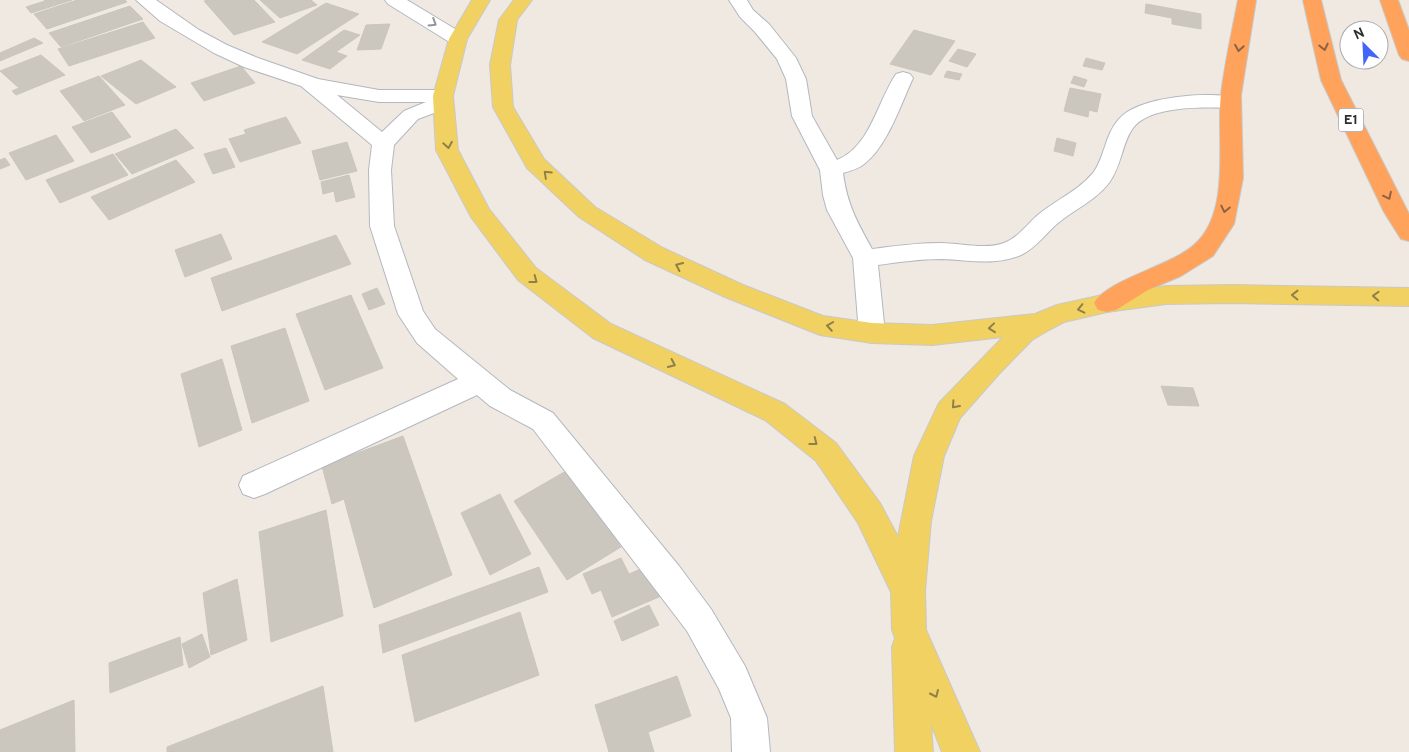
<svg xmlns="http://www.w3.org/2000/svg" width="1409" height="752" font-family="Overpass,sans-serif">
  <rect width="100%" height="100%" fill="#efe9e1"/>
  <path fill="#cbc7bf" stroke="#cbc5ba" d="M44,0h28l-41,13 -5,-6 19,-6z
    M77,0h48l2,2 -80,27 -13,-15z
    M208,0h46l21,22 -41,13 -30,-34z
    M260,0h51l6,5 -37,13z
    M326,3l33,11 -62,40 -35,-12z
    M1146,4l55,10v15l-29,-5v-6l-27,-5z
    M130,6l13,13 -82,28 -12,-14z
    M143,22l12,16 -86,28 -11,-17z
    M390,24l-9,25 -24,1 9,-25z
    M344,30l16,5 -24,17 11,4 -17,13 -28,-9z
    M914,30l41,11 -24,34 -41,-11z
    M34,38l9,5 -43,18v-8z
    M958,49l18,5 -9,13 -18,-6z
    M41,55l24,20 -49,20 -4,-4 7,-3 -19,-17z
    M1086,58l19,5 -3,7 -19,-4z
    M141,60l35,27 -40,17 -35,-28z
    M241,66l14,17 -51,18 -13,-18z
    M947,71l15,3 -3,6 -15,-3z
    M99,76l26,29 -41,16 -24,-30z
    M1074,76l13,4 -3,7 -13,-4z
    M1070,88l31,6 -4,18 -8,-2 -1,7 -24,-6z
    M112,112l19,25 -40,16 -19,-26z
    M286,117l15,26 -61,19 -11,-23 17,-5 -2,-4z
    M176,129l18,19 -62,26 -17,-20z
    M56,135l18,26 -48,19 -17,-27z
    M1057,138l19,5 -3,13 -19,-5z
    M347,142l10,29 -37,9 -8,-29z
    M226,148l9,19 -22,7 -9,-20z
    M113,154l15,21 -68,28 -14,-23z
    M5,158l5,7 -10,4v-9z
    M176,160l19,22 -86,38 -18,-23z
    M349,175l6,22 -19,5 -2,-11 -11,3 -2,-12z
    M221,234l11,25 -47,18 -10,-27z
    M336,235l15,29 -129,47 -11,-33z
    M377,288l8,16 -16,6 -7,-16z
    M351,295l32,73 -58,22 -29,-76z
    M285,328l24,73 -57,22 -21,-77z
    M222,359l20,71 -43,17 -18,-73z
    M1161,386l32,2 6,18 -31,-1z
    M403,436l49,139 -78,33 -30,-109 -12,5 -10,-38z
    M566,471l55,76 -54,33 -53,-79z
    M500,494l31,60 -41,21 -29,-62z
    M326,510l17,106 -72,26 -12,-110z
    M621,558l8,16 23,-10 14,30 -54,23 -11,-27 -9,4 -9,-20z
    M539,567l9,25 -165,61 -4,-28z
    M237,579l10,61 -36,15 -8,-62z
    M649,605l10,20 -37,16 -8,-20z
    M520,612l19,63 -124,47 -13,-67z
    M202,634l8,23 -21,11 -7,-24z
    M180,637l3,28 -73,28 -1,-30z
    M677,676l14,40 -43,16 6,20h-45l-14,-47z
    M323,686l10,66h-166v-5z
    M74,700l1,52h-75v-22z"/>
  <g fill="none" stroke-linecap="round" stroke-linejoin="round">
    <defs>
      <path id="minor" d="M136,0h20l43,30 28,15 31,13 60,21 61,11h64l7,2 3,4 -2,3 2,4 -3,4 -32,12 -24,26 -3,25 3,56 29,85 12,18 75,61 43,23 126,153 32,43 34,57 22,52 3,34h-38l-1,-34 -12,-29 -32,-58 -154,-202 -43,-23 -13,-11 -212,99 -11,4 -11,-4 -4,-9 4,-9 215,-97 -41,-36 -19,-29 -28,-88 -1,-56 3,-25 -71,-59 -57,-19 -30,-14 -54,-32zM337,95l42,7h47l-22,9 -22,21z
        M385,0h22l58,35 2,4 -2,4 -7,2 -7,-2 -63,-39z
        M729,0h18l6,10 16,14 27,34 10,21 6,37 25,44c34,-14 40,-58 59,-86l7,-2 7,2 3,4c-12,26 -26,69 -49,86 -6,5 -14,7 -21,9 4,31 14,49 29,76 23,-3 45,-6 68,-6 20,0 45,7 64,0 14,-5 24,-20 35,-29 17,-14 39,-23 54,-41 12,-16 12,-39 26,-54 20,-23 91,-28 119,-21l3,4 -3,4 -7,2c-26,-1 -81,-3 -98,20 -11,15 -11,37 -24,55 -13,17 -34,26 -51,40 -12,10 -22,25 -37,32 -26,11 -52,5 -79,4 -21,0 -43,3 -64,6l7,68 -4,7 -9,3 -9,-3 -4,-7 -6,-75 -26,-48 -4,-15 -3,-25 -28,-54 -6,-37 -9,-20 -22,-27 -15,-15z"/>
      <path id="major" d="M472,0h18l-23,39 -14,57 5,54 31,59 47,59 75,56 174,80 51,39 44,60 18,34 16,-81 25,-53 64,-66 -71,8 -60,-2 -52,-8 -95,-38 -80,-37 -66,-43 -52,-49 -34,-61 -3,-42 9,-45 15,-20h18l-15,20 -7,45 3,42 31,52 51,48 68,41 80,37 80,31 49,7 60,2 103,-11 22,-9 50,-11 59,-8 67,-1 176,3v18l-176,-3 -67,1 -59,8 -43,10 -15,8 -17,10 -33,34 -39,44 -16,38 -13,65 -6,70 1,39 54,122h-38l-11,-28 2,28h-38l-3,-105 3,-9 -3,-8 -1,-38 -33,-69 -42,-62 -51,-41 -172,-82 -75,-58 -47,-63 -35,-67 -3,-54 16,-57z"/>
      <path id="highway" d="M1238,0h18l-15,95 2,83 -9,46 -21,32 -32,20 -33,14 -32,20 -9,2 -9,-2 -4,-7c14,-24 78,-37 101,-59 37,-33 21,-107 26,-150 4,-32 11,-63 17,-94z
        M1303,0h18l20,80 68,134v27l-8,-2 -17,-27 -63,-132z
        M1380,0h18l11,30v31l-7,-2 -3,-4z"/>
    </defs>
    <use href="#minor" stroke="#b4b7c1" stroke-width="2"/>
    <use href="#major" stroke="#c9c9c9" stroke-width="2"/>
    <use href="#highway" stroke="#c9c9c9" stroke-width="2"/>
    <use href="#minor" fill="#fff" fill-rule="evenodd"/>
    <use href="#major" fill="#f2d163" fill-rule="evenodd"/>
    <use href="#highway" fill="#ffa35c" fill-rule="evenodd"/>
  </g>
  <defs><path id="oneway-chevron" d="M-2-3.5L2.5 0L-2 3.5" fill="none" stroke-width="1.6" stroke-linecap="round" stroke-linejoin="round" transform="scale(1.25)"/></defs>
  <use stroke="#969696" href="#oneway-chevron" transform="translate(433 23) rotate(32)"/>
  <g stroke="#8c6343">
    <use href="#oneway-chevron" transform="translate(1324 47) rotate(77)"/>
    <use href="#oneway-chevron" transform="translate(1239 48) rotate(99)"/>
    <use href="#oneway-chevron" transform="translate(1388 196) rotate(64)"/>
    <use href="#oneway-chevron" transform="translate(1225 209) rotate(102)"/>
  </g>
  <g stroke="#908048">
    <use href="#oneway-chevron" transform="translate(448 145) rotate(80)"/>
    <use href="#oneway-chevron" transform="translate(547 174) rotate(-137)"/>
    <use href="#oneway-chevron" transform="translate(679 266) rotate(-155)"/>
    <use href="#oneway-chevron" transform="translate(534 280) rotate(37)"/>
    <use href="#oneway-chevron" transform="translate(1295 295) rotate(-179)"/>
    <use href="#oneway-chevron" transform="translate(1376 296) rotate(-178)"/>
    <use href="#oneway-chevron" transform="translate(1081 309) rotate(167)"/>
    <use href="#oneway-chevron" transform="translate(830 326) rotate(-171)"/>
    <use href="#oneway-chevron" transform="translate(992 328) rotate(174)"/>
    <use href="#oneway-chevron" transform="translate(672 364) rotate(25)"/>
    <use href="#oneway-chevron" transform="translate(955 405) rotate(132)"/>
    <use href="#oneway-chevron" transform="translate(814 442) rotate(38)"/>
    <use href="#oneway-chevron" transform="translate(935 694) rotate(66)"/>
  </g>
  <g text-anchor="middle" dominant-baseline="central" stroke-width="4.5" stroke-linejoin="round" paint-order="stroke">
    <rect fill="#fff" stroke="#6d6d6d" stroke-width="1" x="1338.5" y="108.5" width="25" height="23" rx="4"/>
    <g font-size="14" font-weight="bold" fill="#2e2e2e">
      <text x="1351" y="120">E1</text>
    </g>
  </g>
  <g transform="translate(1364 45) rotate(336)"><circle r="24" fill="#ffffff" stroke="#ababab"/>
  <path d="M0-4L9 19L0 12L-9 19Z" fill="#4264fb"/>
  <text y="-8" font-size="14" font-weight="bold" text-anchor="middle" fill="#2e2e2e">N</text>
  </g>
</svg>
